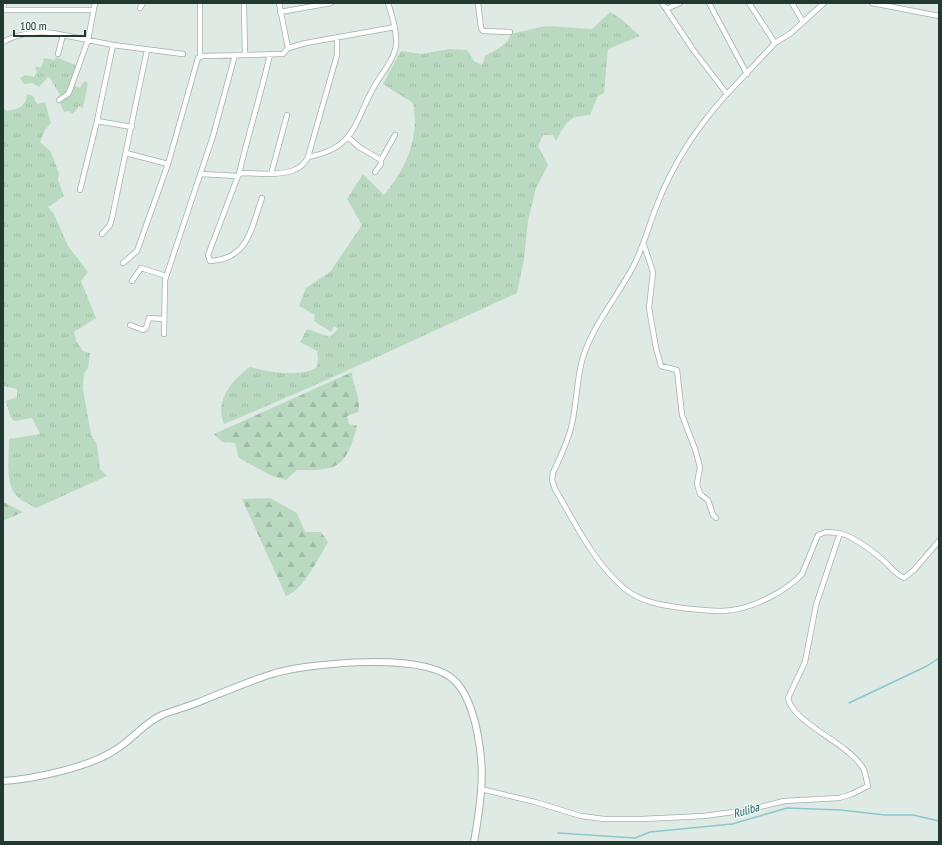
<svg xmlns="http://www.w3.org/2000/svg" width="942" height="845" font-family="'PT Sans Narrow',sans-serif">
  <defs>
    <pattern id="grass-tufts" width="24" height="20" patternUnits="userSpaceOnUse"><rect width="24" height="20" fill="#b9dac0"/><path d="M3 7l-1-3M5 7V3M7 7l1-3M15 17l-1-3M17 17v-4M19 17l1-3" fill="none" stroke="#9fbca5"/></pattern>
    <pattern id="forest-firs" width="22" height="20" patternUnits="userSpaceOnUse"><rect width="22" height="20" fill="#b9dac0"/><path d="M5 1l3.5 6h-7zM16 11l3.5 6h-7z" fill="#9fbca5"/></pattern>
  </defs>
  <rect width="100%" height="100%" fill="#dfeae4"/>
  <path fill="url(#grass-tufts)" d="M610,12l11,7 19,17 -32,13 -4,44 -6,3 -8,19c-23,1 -24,8 -34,26l-3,-6h-10l-5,11 10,19 -12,23 -8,33 -4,38 -7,34c-97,44 -194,90 -293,131 -10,-23 8,-44 26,-57 18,5 51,11 67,0l1,-10 -1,-6 -17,-9 7,-13 23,8 8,-8 -4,-3 -3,6 -17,-11 1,-6 -16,-9 7,-18 24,-16 32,-47 -15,-26 16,-25 21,21c22,-26 36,-58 29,-92l-30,-19 18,-33 21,3 27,-5 18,1 7,11 8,4 3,-9c8,-5 24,-11 25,-22l36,-8 46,3z
    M56,57l21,9 -7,23 -9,8 -11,-19 -2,-1 -9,10 -7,-4 -8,1 -4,-6 5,-3 9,2 3,-5 -2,-3 1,-3 5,2 3,-10 11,2z
    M84,81l4,2 -5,25 -4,-2 -6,8 -4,-3 -5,1 -5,-11 6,-4 7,-12 8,3z
    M27,94l6,2 4,8 8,-2 6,21 -6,7 -5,12 11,10 8,22 -1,6 6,16 -16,11 6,7 14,32 20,26 -7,9 15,37 -22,14 2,9 7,10 7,2 -2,15 -4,6 -1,15 8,46 6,9 3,25 7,7 -71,32c-7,-4 -21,-10 -24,-19 -6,-15 -3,-35 -3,-50l31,-5 -8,-16 -18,3 -4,-5 -4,-15 11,-4v-8l-14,-3v-234h2l-2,-3v-41l4,3c11,-2 19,-4 20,-17z"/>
  <path fill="url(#forest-firs)" d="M352,372c0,13 10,27 6,40l-11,4 2,8 8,2c-11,41 -18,45 -60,44l-11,10 -14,-4 -33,-18 -4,-15 -13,-1 -8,-8z
    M270,498l27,15 8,19h16l7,10c-9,15 -25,49 -42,54l-44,-97z
    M3,502l20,10 -20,9z"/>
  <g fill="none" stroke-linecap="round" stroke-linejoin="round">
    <path stroke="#89c7cd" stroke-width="1.5" d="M849,703l78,-37 12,-8
      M558,833l77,5 15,-6 82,-8 55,-16 54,2 44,5h28l26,6"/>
    <defs>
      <path id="street" d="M478,3l3,25 2,3 27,1
        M709,3l38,71
        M749,3l26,40
        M792,3l11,19
        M872,3l67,13
        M244,5l1,50
        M140,8l3,-5
        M3,9l1,-6
        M666,9l14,-6
        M3,10h90
        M280,12l51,-9
        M3,42c18,-10 41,-12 60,-7
        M288,48l18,-5 89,-16
        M58,54l5,-19 50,10 70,9
        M200,56v-53
        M727,94l48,-51 16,-10 33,-30
        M59,100l9,-6 2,-4 18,-50 7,-37
        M287,115l-16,59c15,-1 30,-2 37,-17l29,-102v-17
        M97,121l35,6
        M349,138l10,9 22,13 14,-25
        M126,153l42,11
        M308,157c49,-9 46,-36 67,-72 7,-12 19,-25 21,-40 1,-14 -4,-29 -8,-42
        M375,172l6,-8v-4
        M201,174l37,2
        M239,174c9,-40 22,-79 31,-120
        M80,190l17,-69 16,-76
        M262,198c-11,30 -13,61 -52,63l-2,-6 30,-79 3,-3 30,1
        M102,234l8,-9 2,-7 35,-168
        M644,245l9,27 -4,36 7,40 5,18 16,4 5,45 13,34 5,18 -3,17 3,10 8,6 5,15 3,3
        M123,263l14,-12 31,-87 30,-106 5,-2 80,-2 5,-6 -9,-45
        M132,281l9,-13 25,8
        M130,325l13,5 3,-2 3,-10 14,1
        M164,334l1,-54 48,-144 22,-81
        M840,533c16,5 30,16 43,27 7,6 12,14 21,18l10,-8 25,-29
        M481,789l54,13 46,14 23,3h38l62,-3 44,-6 36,-9 55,-3 13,-4 16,-8c-2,-6 -2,-13 -5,-18 -15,-25 -70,-45 -75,-70l17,-36 11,-57 24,-72 -14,-1 -8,3 -16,39c-9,10 -20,17 -32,23 -34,18 -52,15 -88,11 -21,-3 -41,-6 -57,-19 -31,-26 -50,-66 -70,-100l-3,-9 1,-7c6,-14 14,-29 18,-45 6,-23 5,-48 12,-71 11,-34 35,-61 51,-92 10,-20 15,-40 23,-60 16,-42 40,-78 70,-111l-33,-43 -32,-48"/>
      <path id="secondary" d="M3,781c31,-2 87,-14 112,-31 17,-10 30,-28 47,-35 12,-5 25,-8 37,-13 25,-10 50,-21 76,-29 38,-10 153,-22 181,9 21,23 28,78 25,108 -1,18 -4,35 -7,52"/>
    </defs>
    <use href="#street" stroke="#a2b1ab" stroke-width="6"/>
    <use href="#secondary" stroke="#9fb5ab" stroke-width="8"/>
    <use href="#street" stroke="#fff" stroke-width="4.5"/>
    <use href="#secondary" stroke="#fff" stroke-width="6"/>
  </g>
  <g text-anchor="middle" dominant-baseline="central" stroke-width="3" stroke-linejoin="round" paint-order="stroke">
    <g font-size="12" font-style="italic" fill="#1f6971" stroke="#eff7f2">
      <text transform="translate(746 810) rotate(-16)">Ruliba</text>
    </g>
  </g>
  <rect width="942" height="845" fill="none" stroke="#213931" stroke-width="8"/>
  <path d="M14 30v6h71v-6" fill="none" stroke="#213931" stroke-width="2"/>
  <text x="20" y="30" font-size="12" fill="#213931" stroke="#eff7f2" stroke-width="3" paint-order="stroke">100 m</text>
</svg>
